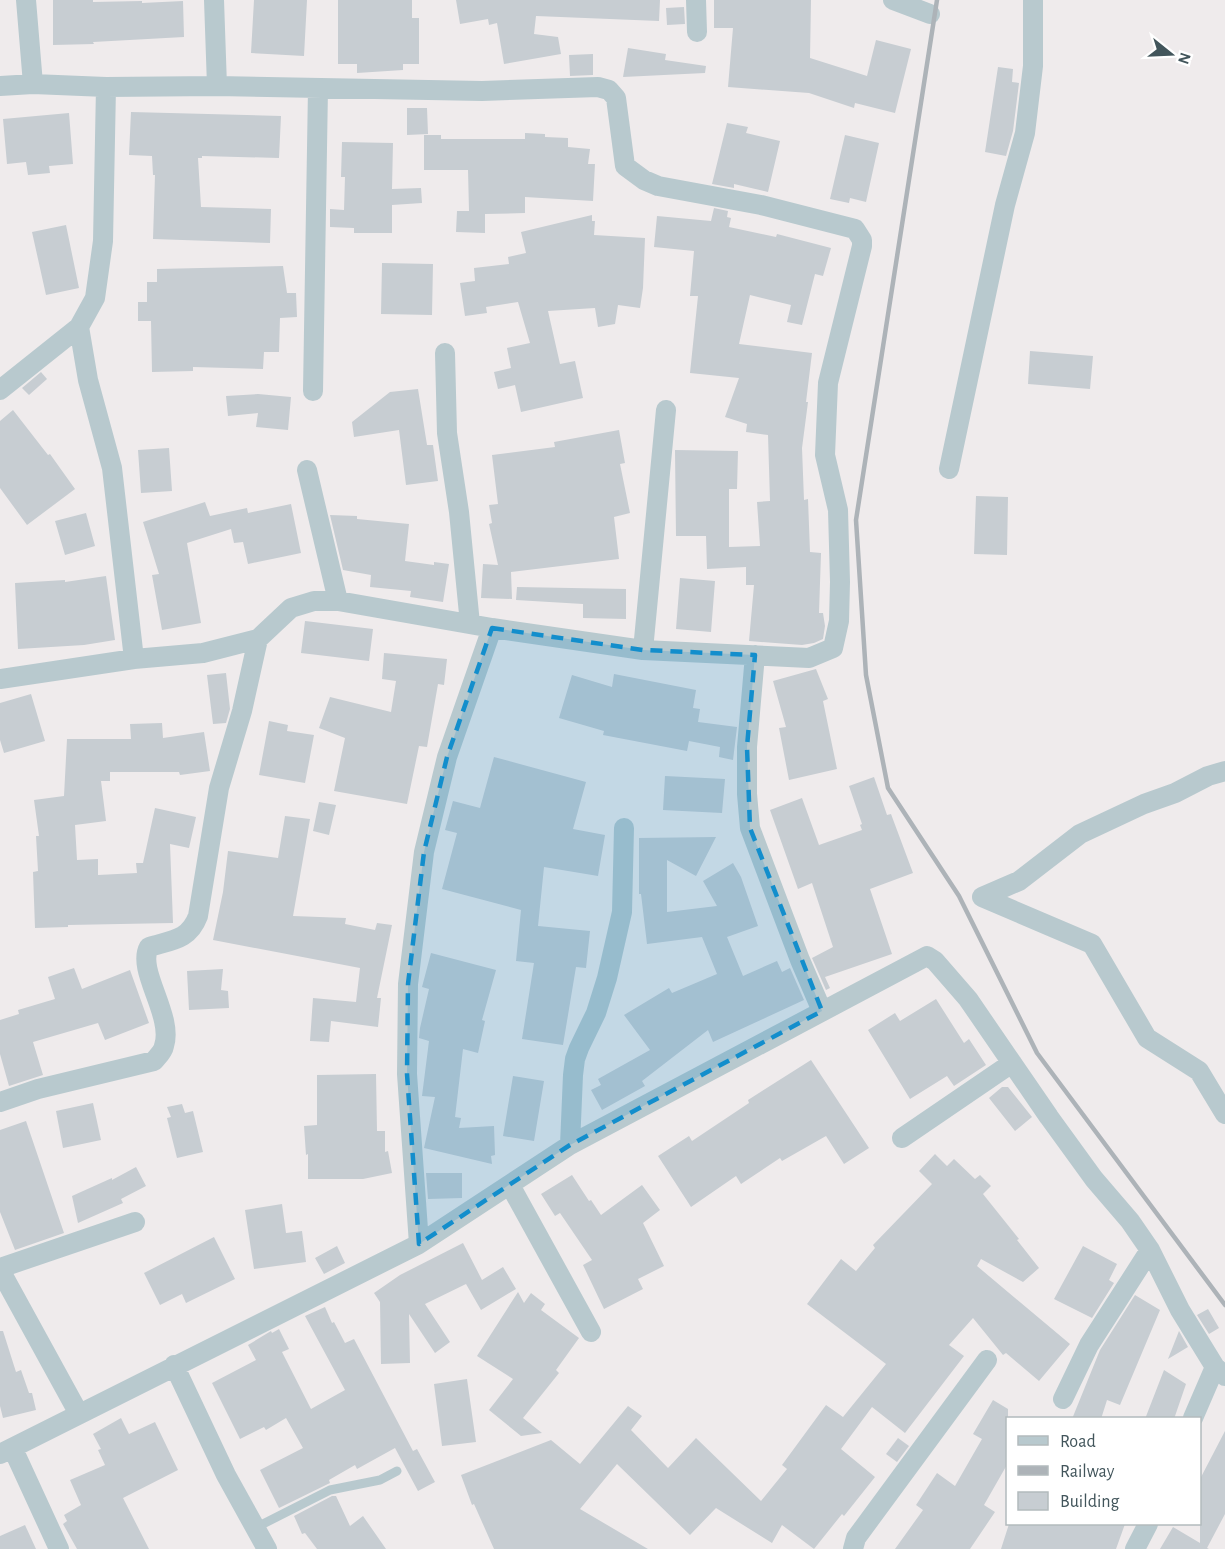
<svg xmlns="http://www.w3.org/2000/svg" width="1225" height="1549" font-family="'Alegreya Sans',sans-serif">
  <rect width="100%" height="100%" fill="#efebec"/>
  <path fill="#c7cdd2" d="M53,0h40v2l49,-1v2l41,-2 1,36 -91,5 1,2 -41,1z
    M254,0h53l-3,56 -53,-3z
    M338,0h74v18h7v46h-16v6l-46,3v-9h-19z
    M456,0h204l-1,21 -123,-5 -2,18 24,3 3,17 -57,10 -7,-41 -8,2 -1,-6 -28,5z
    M714,0h97l-1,58 57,18 9,-36 35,9 -16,64 -40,-10 -1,5 -45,-15 -81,-6 5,-59h-19z
    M684,7l1,17 -18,1 -1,-17z
    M628,48l38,6 -1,6 41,6 -1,7 -82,4z
    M593,54v21l-23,1 -1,-21z
    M998,67l15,2 -1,13 7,1 -6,48 -7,25 -21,-4z
    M407,108h20l1,26 -21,1z
    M131,112l150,4 -2,42 -77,-2v2h-4l3,49 70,2 -1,34 -117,-4 2,-64h-2l-1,-19 -23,-1z
    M69,113l4,51 -24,2 1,7 -22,2 -2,-13 -19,2 -4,-45z
    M727,123l21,4 -2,6 34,8 -12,51 -34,-8v4l-22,-4z
    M525,133l20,1v3l23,1v9l22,2 -2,15h7l-2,37 -68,-4v16l-40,1v19l-29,-1 1,-21h12l-1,-41h-44v-35h17v4h84z
    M845,135l34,8 -13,59 -16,-4 -1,5 -19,-4z
    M342,142l51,1 -1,46 29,-1 1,15 -30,2v28h-38v-5l-24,-1v-18l14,1 1,-33h-4z
    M714,208l14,3 -1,6 4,1 -2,9 47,10 1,-3 54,14 -8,28 -8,-2 -13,51 -15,-3 4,-17 -41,-10 -11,49 73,9 -6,49h2l-6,46 2,52 4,-1 2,53 11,1 -2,60h4l2,13 -2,13 -9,4 -12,2 -53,-4 5,-56h-8v-18l-39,2 -1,-33h-30l-1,-86 63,1 -1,38h-8v58l31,-1 -3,-44 13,-1 -2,-66 -22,-3 1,-8 -22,-7 14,-39 -49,-5 8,-77h-8l4,-45 -40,-4 3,-31 54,5z
    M592,215v6h3l-1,14 51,3 -2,50 -3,20 -22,-3 -3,19 -17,3 -3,-19 -47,3 12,53 15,-3 8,37 -62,14 -6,-27 -17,4 -4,-17 17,-4 -4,-20 23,-5 -12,-41 -32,5 1,6 -22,3 -5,-33 15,-2 -1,-13 35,-4 -1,-7 18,-4 -5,-21z
    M66,225l13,63 -33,7 -14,-63z
    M382,263l51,1 -1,51 -51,-1z
    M283,266l4,27h9l1,24 -17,1 -1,34h-15l-1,17 -70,-2v4l-41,1 -1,-51h-13v-19h9v-20h10v-13z
    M1030,351l63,5 -3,33 -62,-5z
    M41,372l6,7 -18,16 -7,-7z
    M418,389l9,56h6l5,36 -32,4 -7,-55 -45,7 -2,-15 38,-30z
    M258,394l33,3 -3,33 -32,-3 2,-14 -30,3 -2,-20z
    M13,410l35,45 2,-1 25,35 -48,36 -27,-37v-67z
    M619,430l6,33 -5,1 10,49 -16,4 5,42 -108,13 1,27 -31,-1 2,-34 15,1 -9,-41 3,-1 -3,-18 9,-1 -6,-49 63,-8 -1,-5z
    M169,448l3,43 -31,2 -3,-43z
    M976,496l32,1 -1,58 -33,-1z
    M205,502l5,14 37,-8 1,5 43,-9 10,49 -53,11 -5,-22 -9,1 -3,-14 -44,14 14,80 -39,7 -10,-55 7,-1 -16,-52z
    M86,513l9,33 -30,9 -10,-34z
    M330,515l27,1v3l52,5 -4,37 29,4v-3l15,2 -6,38 -33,-5 1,-6 -41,-4 1,-12 -28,-5z
    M106,576l9,64 -31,5 -66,4 -3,-66 50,-3v2z
    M680,578l35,3 -4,51 -35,-3z
    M517,587l109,2v30l-43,-1v-14l-67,-4z
    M305,621l68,8 -4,32 -68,-8z
    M384,653l63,6 -3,26 -6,-1 -11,63 -8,-1 -12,58 -73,-13 11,-53 -26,-10 11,-31 61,15 5,-31 -14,-2z
    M816,669l12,30 -5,2 14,68 -48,11 -10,-52 7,-1 -13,-46z
    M226,673l4,36 -4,14 -13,1 -6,-49z
    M614,674l82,16 -3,18 7,1 -2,13 39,5 -4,33 -14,-3 1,-10 -31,-6 -2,10 -84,-16 1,-4 -45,-13 13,-43 40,12z
    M31,694l14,47 -41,12 -4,-13v-37z
    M269,721l19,4 -1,6 27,4 -9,48 -46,-8z
    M162,723l1,15 41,-6 6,39 -30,4 -1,-3h-69v9h-9l5,40 -31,4 2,35 21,-1v16l39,-2 -1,-10h7l12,-55 41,9 -7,31 -19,-4 3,79 -105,2v2l-33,1 -2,-56 5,-1 -2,-35h3l-5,-36 30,-4 3,-57h64l-1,-15z
    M494,757l92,25 -13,47 32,6 -7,41 -54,-9 -6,59 52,5 -4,37 -10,-1 -13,78 -41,-6 12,-76 -18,-2 5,-51 -79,-21 15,-56 -12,-3 8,-29 27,7z
    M665,776l60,3 -3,34 -59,-3z
    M874,777l13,38 4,-1 22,59 -43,16 22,65 -67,23 5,11 -4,2 -14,-32 21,-11 -21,-64 -14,6 -28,-79 32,-12 17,47 43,-15 -2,-5 2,-1 -13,-38z
    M319,802l17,3 -7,30 -16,-4z
    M285,816l25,3 -17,97 53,2 -1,6 30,6 2,-7 15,2 -15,73h4l-3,29 -47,-6 -2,21 -19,-1 3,-43 43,4 4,-34 -147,-28 10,-48 5,-41 50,7z
    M716,837l-20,39 -29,-16v52l50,-6 -14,-25 30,-18 8,14 17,49 -31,11 16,39 34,-15 5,11 8,-4 14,32 -91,42 -5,-12 -66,51 3,5 -43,24 -11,-20 10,-5 -3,-6 52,-29 -26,-35 45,-27 3,5 45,-19 -15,-37 -55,7 -6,-50h-2v-56z
    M431,953l65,17 -14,50 3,1 -7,32 -15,-4 -8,68 6,1 -2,10 35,-2 1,29 -4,1 1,8 -68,-16 11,-51 -13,-1 7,-55 -10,-3 1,-10 9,-39 -7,-2z
    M74,968l8,21 48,-19 19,53 -44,17 -7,-17 -65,19 10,33 -34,11 -9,-32v-34l19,-6 -1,-4 37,-11 -7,-22z
    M223,969l-2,21 7,1 1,17 -40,2 -2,-39z
    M936,999l28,44 5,-4 17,26 -32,21 -7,-10 -37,23 -42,-69 27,-17 5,8z
    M811,1060l58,88 -25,16 -18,-28 -44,25 -2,-3 -39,26 -5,-8 -45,31 -33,-51 31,-20 3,5 57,-38 -1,-3z
    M376,1074l1,57h8v21l3,-1 4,22 -29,6h-55v-25l-2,1 -2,-29 13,-1v-50z
    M513,1076l31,5 -10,60 -31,-5z
    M1002,1087h6l24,30 -17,14 -26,-33z
    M93,1103l8,37 -38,8 -7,-37z
    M182,1104l3,9 8,-2 10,41 -26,6 -10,-40 4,-1 -4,-10z
    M26,1121l38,112 -49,17 -15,-38v-82z
    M935,1154l12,12 7,-7 21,20 5,-4 11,11 -8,8 36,45 -2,1 22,28 -16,14 -42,-23 -4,7 93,78 -31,37 -33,-28 -3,2 -30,-37 -24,27 15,11 -59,77 -33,-26 -31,42 34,28 -31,39 -2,-2 -28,35 -32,-24 -10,18 -56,-35 -26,27 -73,-71 -37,45 68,40h-154l-20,-45 -2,1 -11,-30 90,-35 29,24 48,-58 14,10 -11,14 37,38 28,-30 65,63 26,-32 -5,-4 44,-60 17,12 43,-53 -79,-60 34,-45 15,12 19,-23 -2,-3 59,-61 -13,-13z
    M136,1167l10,19 -25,13 2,4 -45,20 -6,-27 40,-18v2z
    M426,1173h36v25l-34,1z
    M572,1175l17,26 2,-1 10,15 41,-30 18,25 -17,13 21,43 -26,13 5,10 -39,20 -21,-44 9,-5 -32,-47 -5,3 -14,-22z
    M282,1204l4,29 16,-2 4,31 -52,7 -9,-59z
    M214,1237l21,42 -49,24 -4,-9 -22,11 -16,-32z
    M463,1243l19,37 21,-13 13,22 -35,21 -15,-26 -41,20 25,38 -15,11 -26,-39 1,49 -29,1 -1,-62 -6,-9 26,-18z
    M337,1246l8,17 -21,11 -9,-16z
    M1083,1246l34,18 -8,16 5,3 -22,35 -38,-19z
    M518,1292l6,11 7,-10 14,11 -4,6 38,28 -23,32 3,3 -36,45 19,15 -21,3 -32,-26 24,-31 -36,-23z
    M1135,1295l25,15 -40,95 -13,-5 -6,19h-29l28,-69z
    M325,1307l7,16 2,-1 11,21 9,-4 59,112 4,-2 18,33 -17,9 -23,-43 -38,21 -2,-4 -26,15 1,3 -51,25 -19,-38 43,-22 -17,-30 -20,12 -2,-3 -24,12 -28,-56 44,-23 -8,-15 23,-14 1,2 7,-4 10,20 -7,3 29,57 34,-19 -40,-74z
    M1208,1309l11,19 -10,6 -12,-19z
    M0,1331h3l13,41 5,-2 8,23h3l4,17 -33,8 -3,-12z
    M1179,1331l9,16 -20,12z
    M1164,1370l22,14 -12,35h-29z
    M467,1379l9,63 -34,4 -8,-62z
    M993,1400l15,9v54l-24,42 11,7 -25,37h-75l28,-39 -7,-5 21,-32 18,13 27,-47 -9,-5z
    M121,1418l8,16 26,-12 23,48 -55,28 26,51h-72l-14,-25 4,-3 -3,-6 17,-10 -11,-25 35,-15 -7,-15 3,-1 -8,-15z
    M1225,1431v83l-18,34 2,1h-49l13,-22 27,16v-64z
    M898,1438l11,8 -12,16 -11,-8z
    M332,1496h4l14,30 13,-10 23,33h-69l-12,-16 -3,1 -8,-18z
    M1009,1524h116l-9,25h-115z
    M25,1525l11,24h-36v-13z"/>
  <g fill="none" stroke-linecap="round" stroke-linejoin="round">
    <path stroke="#b8c9ce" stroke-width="9" d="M255,1528l75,-38 50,-10 17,-9"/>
    <path stroke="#b8c9ce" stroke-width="20" d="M26,0l7,84
      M214,0l3,86
      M696,0l1,32
      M893,0l37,14
      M0,86l33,-2 73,3 111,-1 265,5 116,-4 11,3 7,8 9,68 19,14 14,6 103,19 94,24 7,11v6l-34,137 -3,72 13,55 2,72 -1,39 -6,27 -24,10 -166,-8 -151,-22 -154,-27h-24l-23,7 -33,31 -55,14 -69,6 -134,20
      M79,327l9,53 24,88 22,191
      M445,353l2,80 12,79 11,112
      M0,390l79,-63 16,-29 8,-57 3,-154
      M313,391l5,-303
      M949,469l56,-264 20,-72 8,-67v-66
      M307,470l31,131
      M643,650l23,-240
      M755,655l-8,92v47l3,34 50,132 22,51
      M982,897l110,47 55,94 52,33 26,43
      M982,897l37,-16 61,-47 64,-30 31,-11 33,-17 17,-5
      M0,1102l38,-13 116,-28c3,-4 9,-9 10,-15 10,-30 -28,-76 -15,-99 23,-7 40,-7 49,-31l21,-128 23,-77 16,-72
      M902,1138l110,-75
      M570,1145l3,-70 2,-16 4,-11 17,-35 11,-35 15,-66 2,-84
      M510,1185l81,147
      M419,1244l-12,-170 1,-90 16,-132 23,-95 45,-129
      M0,1268l135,-46
      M0,1270l79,144
      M174,1365l52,110 41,74
      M1063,1399l26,-54 61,-95
      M1193,1418l22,-51
      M13,1449l46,100
      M0,1454l419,-210 151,-99 357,-189 8,5 33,38 81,118 45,62 36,42 20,29 30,60 35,57 10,9
      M853,1549l3,-11 131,-178
      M1135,1549l13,-25"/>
    <path stroke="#adb3b8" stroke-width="4.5" d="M937,0l-81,520 10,155 22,113 71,108 78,157 188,252"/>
  </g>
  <path fill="#138ecc" fill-opacity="0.2" stroke="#138ecc" stroke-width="4.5" stroke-dasharray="12 8" stroke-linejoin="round" d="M492,628l151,22 112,5 -8,92 3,81 72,183 -252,134 -151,99 -12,-170 1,-90 16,-132 23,-95z"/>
  <rect x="1006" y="1417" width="195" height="108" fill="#ffffff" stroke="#b3bbbd" stroke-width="1.5"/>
  <rect x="1018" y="1436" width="30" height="9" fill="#b8c9ce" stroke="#b3bbbd" stroke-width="1.5"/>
  <text x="1060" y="1447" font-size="18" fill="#42555b">Road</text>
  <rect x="1018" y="1466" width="30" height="9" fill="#adb3b8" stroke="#b3bbbd" stroke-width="1.5"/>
  <text x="1060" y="1477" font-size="18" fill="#42555b">Railway</text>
  <rect x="1018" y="1492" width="30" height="18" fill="#c7cdd2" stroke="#b3bbbd" stroke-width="1.5"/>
  <text x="1060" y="1507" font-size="18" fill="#42555b">Building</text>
  <g transform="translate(1171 54) rotate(108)" stroke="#ffffff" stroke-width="4.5" paint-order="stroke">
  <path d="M0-4.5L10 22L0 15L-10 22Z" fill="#42555b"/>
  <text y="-9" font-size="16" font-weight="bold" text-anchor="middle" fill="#42555b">N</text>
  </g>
</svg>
